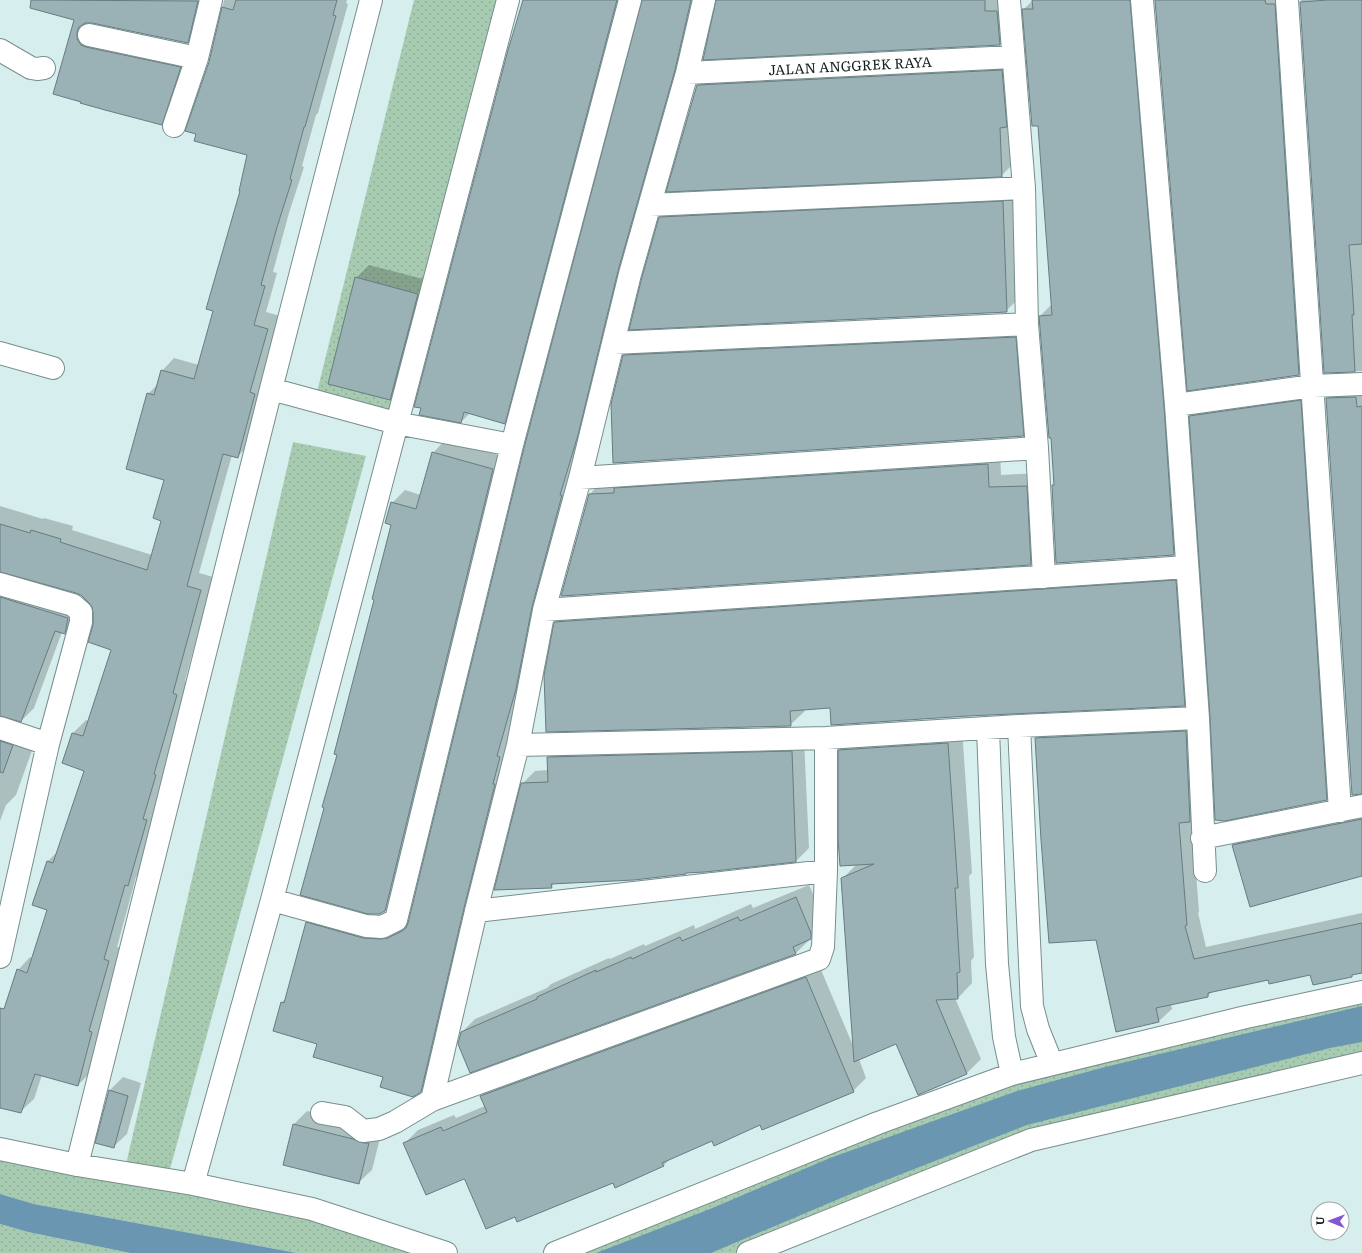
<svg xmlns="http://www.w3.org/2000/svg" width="1362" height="1253" font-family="Literata,serif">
  <defs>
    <pattern id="grass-dots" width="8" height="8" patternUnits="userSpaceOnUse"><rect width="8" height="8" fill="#a7cbb0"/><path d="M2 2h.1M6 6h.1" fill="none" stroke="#8fae97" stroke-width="1.8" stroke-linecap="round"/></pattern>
  </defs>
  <rect width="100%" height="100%" fill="#d6efee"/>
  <path fill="url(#grass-dots)" d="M414,0h94l-112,423 -81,-23z
    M293,442l73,14 -199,724 279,73h-149l-263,-49 -34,-10v-45l124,24z
    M1362,992v71l-331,77 -283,113h-193l457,-179z
    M0,1224l28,8 102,21h-130z"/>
  <path fill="#6b96b1" d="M1362,1006v36l-32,6 -303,77 -174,68 -142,60h-115l114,-44 120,-51 187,-67 88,-24z
    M0,1194l34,10 263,49h-167l-102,-21 -28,-8z"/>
  <path fill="#0003" fill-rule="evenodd" d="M70,0h137l-7,29 -13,13 -98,-20 1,4 103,29 -19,56 -12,13 -107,-30 20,-75 -9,-2z
    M224,0h123l-1,3 2,1 -30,109 -2,2 -14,51 2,1 -15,46 -16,59 4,1 -11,39 14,4 -30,128 -13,13 -5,-2 -33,118 14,4 -28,104 4,1 -23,80h2l-13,45 4,1 -18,64 -5,5 -19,70 4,1 -20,71h3l-13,53 -13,13 -36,-10 -8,24 -13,12 -21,-4v-87l18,-50 12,-13 3,1 16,-49 -16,-5 15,-43 10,-10 27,-81 -22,-7 10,-30 13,-13 3,1 24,-72 -18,-27 -2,-15 -3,-5 -13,-10 -77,-21v3l80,30 -3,16 -13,13 -2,-1 -28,76 -13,13 -21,-6v3l34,27 -18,50 -10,10 -6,16v-315l43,13 1,-1 29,8 -1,4 80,25 10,-35 3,-41 -17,-85 10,-10 4,-13 12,-13 25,7 15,-54 28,-120 7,-36 -39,-93z
    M523,0h102l-108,410 -13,13 -34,-10 -9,9z
    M643,0h57l-267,1079 -13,12 -36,-14 -66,-34 -36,-41 5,-5 20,-74 12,-12 82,15 8,-4z
    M717,0h292l3,32 -12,12z
    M1033,0h110l43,542 -12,12 -121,-69 2,-2 -3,-46h-2l-10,-121 12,-12 -13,-179 -16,-115z
    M1156,0h131l24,362 -12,12z
    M1301,0h61v371l-37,1z
    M1015,58l-1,105 -13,13 -304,-90 13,-13z
    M1015,189l4,109 -13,13 -346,-93 13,-14z
    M369,265l62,16 -28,105 -13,13 -34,-121z
    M1028,325l8,98 -13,12 -399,-79 13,-13z
    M1362,385v408l-35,-395 12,-12z
    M1312,389l26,399 -12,11 -115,-82 -21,-301 12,-12z
    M445,440l60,17 -108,441 -12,13 -60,-104 68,-283 -1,-21 13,-13 16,5 12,-42z
    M1000,451l1,24 38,-2 4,78 -13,13 -440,-70 12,-13z
    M1190,567l8,124 -14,14 -353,2 -27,2 1,2 -15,14 -235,-103 15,-14zM1174,575h2l9,118h-2z
    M1198,719l-6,100 7,93 -1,1 8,34 156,-34v59l-8,2 -3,2 -40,-2 -42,5 -56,11 -5,6 -37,8 1,5 -13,12 -43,9 -19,-91 -61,-201 13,-12z
    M962,729l10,144 -3,3 5,81 -3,4 1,22 -14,15h-3l26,61 -14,14 -49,21 -21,-51 -38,16 7,19 -13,13 -141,49 -41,18 -8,8 -148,50 -50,-38 -60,-35 13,-13 36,-15 2,3 29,-12 -4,-10 13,-13 325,-118 35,83 -12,-169 15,-15 -17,-114 14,-14z
    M804,739l5,109 -13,13 -241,22 -4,4 -29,-103 13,-13 14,-1 -1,-13 14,-13z
    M1362,809v66l-129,-30 12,-12z
    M809,885l15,34v6l-28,28 -325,119 -9,-40 13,-13 72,-31 4,-4 58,-26 1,1 34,-15 1,2 49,-21 1,4 56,-25 2,4z
    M123,1077l18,6 -14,51 -14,13 -4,-56z
    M307,1111l75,19 -10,40 -14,13 -74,-19 10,-40z"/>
  <path fill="#9ab1b6" stroke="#667c81" d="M31,0l167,1 -10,42 -96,-20h-7l-6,4 -2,5v7l4,6 5,2 95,20 -19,58 -57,-15 -25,-7 1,-1 -28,-8 21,-74 -44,-12z
    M236,0h101l-4,15 3,1 -31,111h-1l-14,52 2,1 -15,47 -16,58 4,1 -11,39 14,4 -18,63 5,2 -17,64 -15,-4 -36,132 14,4 -28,103 4,2 -23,79 2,1 -13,44 4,1 -19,66 -3,-1 -21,74 5,2 -20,70 3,1 -14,54 -43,-12 -14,39 -21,-5v-100l4,1 13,-40 10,4 20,-63 -15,-5 15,-44 6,2 31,-92 -22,-8 10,-30 11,3 28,-86 -23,-8 5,-17v-13l-1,-5 -3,-4 -8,-8 -5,-2 -76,-21v-48l30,9 1,-3 30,9 -1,3 87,28 14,-49 -8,-3 11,-38 -38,-11 21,-76 7,2 7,-25 33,9 19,-68 -7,-2 34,-118h-1l8,-36 -53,-14 2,-7 -11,-3 24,-69 13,-55 11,3z
    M523,0h94l-112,424 -41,-12 -3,11 -42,-8 2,-7 -7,-1 94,-357z
    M642,0h49l-16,70 -57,201 -40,164 -18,60h2l-30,112 -16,82 -19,67 3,1 -7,27h2l-31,124 -43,184 -8,5 -33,-10 3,-10 -70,-20 4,-13 -44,-13 8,-29 3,1 22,-81 57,16 18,1 7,-1 14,-7 4,-3 2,-5 116,-475z
    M716,0h269v11h12l3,34 -297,15z
    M1032,0h98l34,406 10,149 -118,8 -4,-78h2l-3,-47h-2l-10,-122 13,-1 -14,-189h-6l-10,-117h11z
    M1155,0h110l1,4h9l24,371 -112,16z
    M1328,0h34v244l-13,1 3,38 2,32h-2l3,57 -31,1 -24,-371z
    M1002,70l5,57 -7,1 2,49 -336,15 31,-107z
    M1003,201l4,111 -378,18 13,-53 17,-60z
    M355,277l63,17 -28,106 -62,-16z
    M1016,337l8,99 -411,27 -2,-59 12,-49z
    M1356,397l1,10 5,-1v388l-10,1 -26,-397z
    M1301,400l26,400 -102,21 -10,-1 -5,-103 -21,-301z
    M432,452l61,17 -108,442 -6,3h-11l-68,-19 24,-87 -2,-1 15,-52 -3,-1 40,-154 -2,-1 19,-74 -6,-2 6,-21 25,7z
    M988,464l1,23 38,-1 4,79 -470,31 28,-102 25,-1v-5z
    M1176,580l9,126 -217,10 -137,9 -1,-17 -40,3 1,15 -245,6 -2,-57 10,-53z
    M0,597l68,21 -3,16 -10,-3 -34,91 -21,-6z
    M1186,731l4,91 -11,1 8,102 -2,1 9,33 168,-36v50l-10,2v2l-39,8 -3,-10 -41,9 -1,-4 -60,13v4l-52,11 3,14 -43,10 -20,-92 -47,3 -8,-103 -6,-102z
    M0,741l13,4 -10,28 -3,-1z
    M948,743l10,145h-3l5,84 -3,1 1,26 -22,1 31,74 -49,21 -22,-51 -42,18 -13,-184 33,-14 -34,2 -2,-27v-89z
    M792,751l4,111 -91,10 -19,1v1l-52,6 -83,4 1,4 -58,2 27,-107 27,-1 -1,-25z
    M1362,819v57l-112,31 -18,-62z
    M796,897l15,36v6l-18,8 3,7 -326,119 -12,-29 3,-12 76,-33v-2l59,-27v2l35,-15 1,2 48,-22 2,4 56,-24 2,4z
    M806,977l48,115 -92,38 -2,-5 -46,21 -2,-5 -50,22 2,3 -49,22 -2,-5 -96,39 -2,-5 -29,12 -21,-49 -1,-1 -38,16 -23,-52 38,-16 2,4 44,-19 -7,-16z
    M109,1090l19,6 -14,52 -19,-5z
    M293,1124l60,15 11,4h5l-10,41 -76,-19z"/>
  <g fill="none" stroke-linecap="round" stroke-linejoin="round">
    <defs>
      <path id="minor" d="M1009,0l15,188 3,136 10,124 7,129
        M1142,0l34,405 22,313 7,153
        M1287,0l53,811
        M89,35l108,23
        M0,50l31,18 6,1 7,-1
        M687,73l326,-16
        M174,126l23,-68 14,-58
        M650,205l374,-17
        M613,343l414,-19
        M0,353l53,15
        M271,389l125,34 116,22
        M1176,405l137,-19 49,-2
        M580,478l457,-30
        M0,584l73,21 8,7v10l-33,122 -48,213
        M544,610l643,-43
        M1019,726l13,280 6,23 14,35
        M0,728l48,16
        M988,729l9,235 7,73 8,37
        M518,745l308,-7 193,-12 179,-8
        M1202,838l160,-32
        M272,900l94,26 16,1 14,-7 116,-475 118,-445
        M476,911l350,-40
        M432,1100l44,-189 42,-166 26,-135 36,-132 50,-204 57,-201 17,-73
        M322,1113l23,4 18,14 16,-2 16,-7 37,-22 387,-141 4,-12 3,-76v-133
        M0,1149l77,16 116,19 119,25 134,44
        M77,1165l194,-776 100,-389
        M193,1184l79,-284 236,-900
        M555,1253l323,-130 134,-49 234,-57 116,-25
        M748,1253l283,-113 331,-77"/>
    </defs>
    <use href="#minor" stroke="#778e8d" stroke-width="24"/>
    <use href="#minor" stroke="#fff" stroke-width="22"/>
  </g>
  <g text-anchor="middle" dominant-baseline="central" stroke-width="3" stroke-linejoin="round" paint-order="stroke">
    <g font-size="14" fill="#151f1e" stroke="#fff">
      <text transform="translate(850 65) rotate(-3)">JALAN ANGGREK RAYA</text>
    </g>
  </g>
  <g transform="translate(1330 1221) rotate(271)"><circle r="19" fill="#ffffff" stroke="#a1a5a5"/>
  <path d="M0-3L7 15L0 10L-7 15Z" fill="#8455ce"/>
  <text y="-6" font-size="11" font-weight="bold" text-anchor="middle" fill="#151f1e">U</text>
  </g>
</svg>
